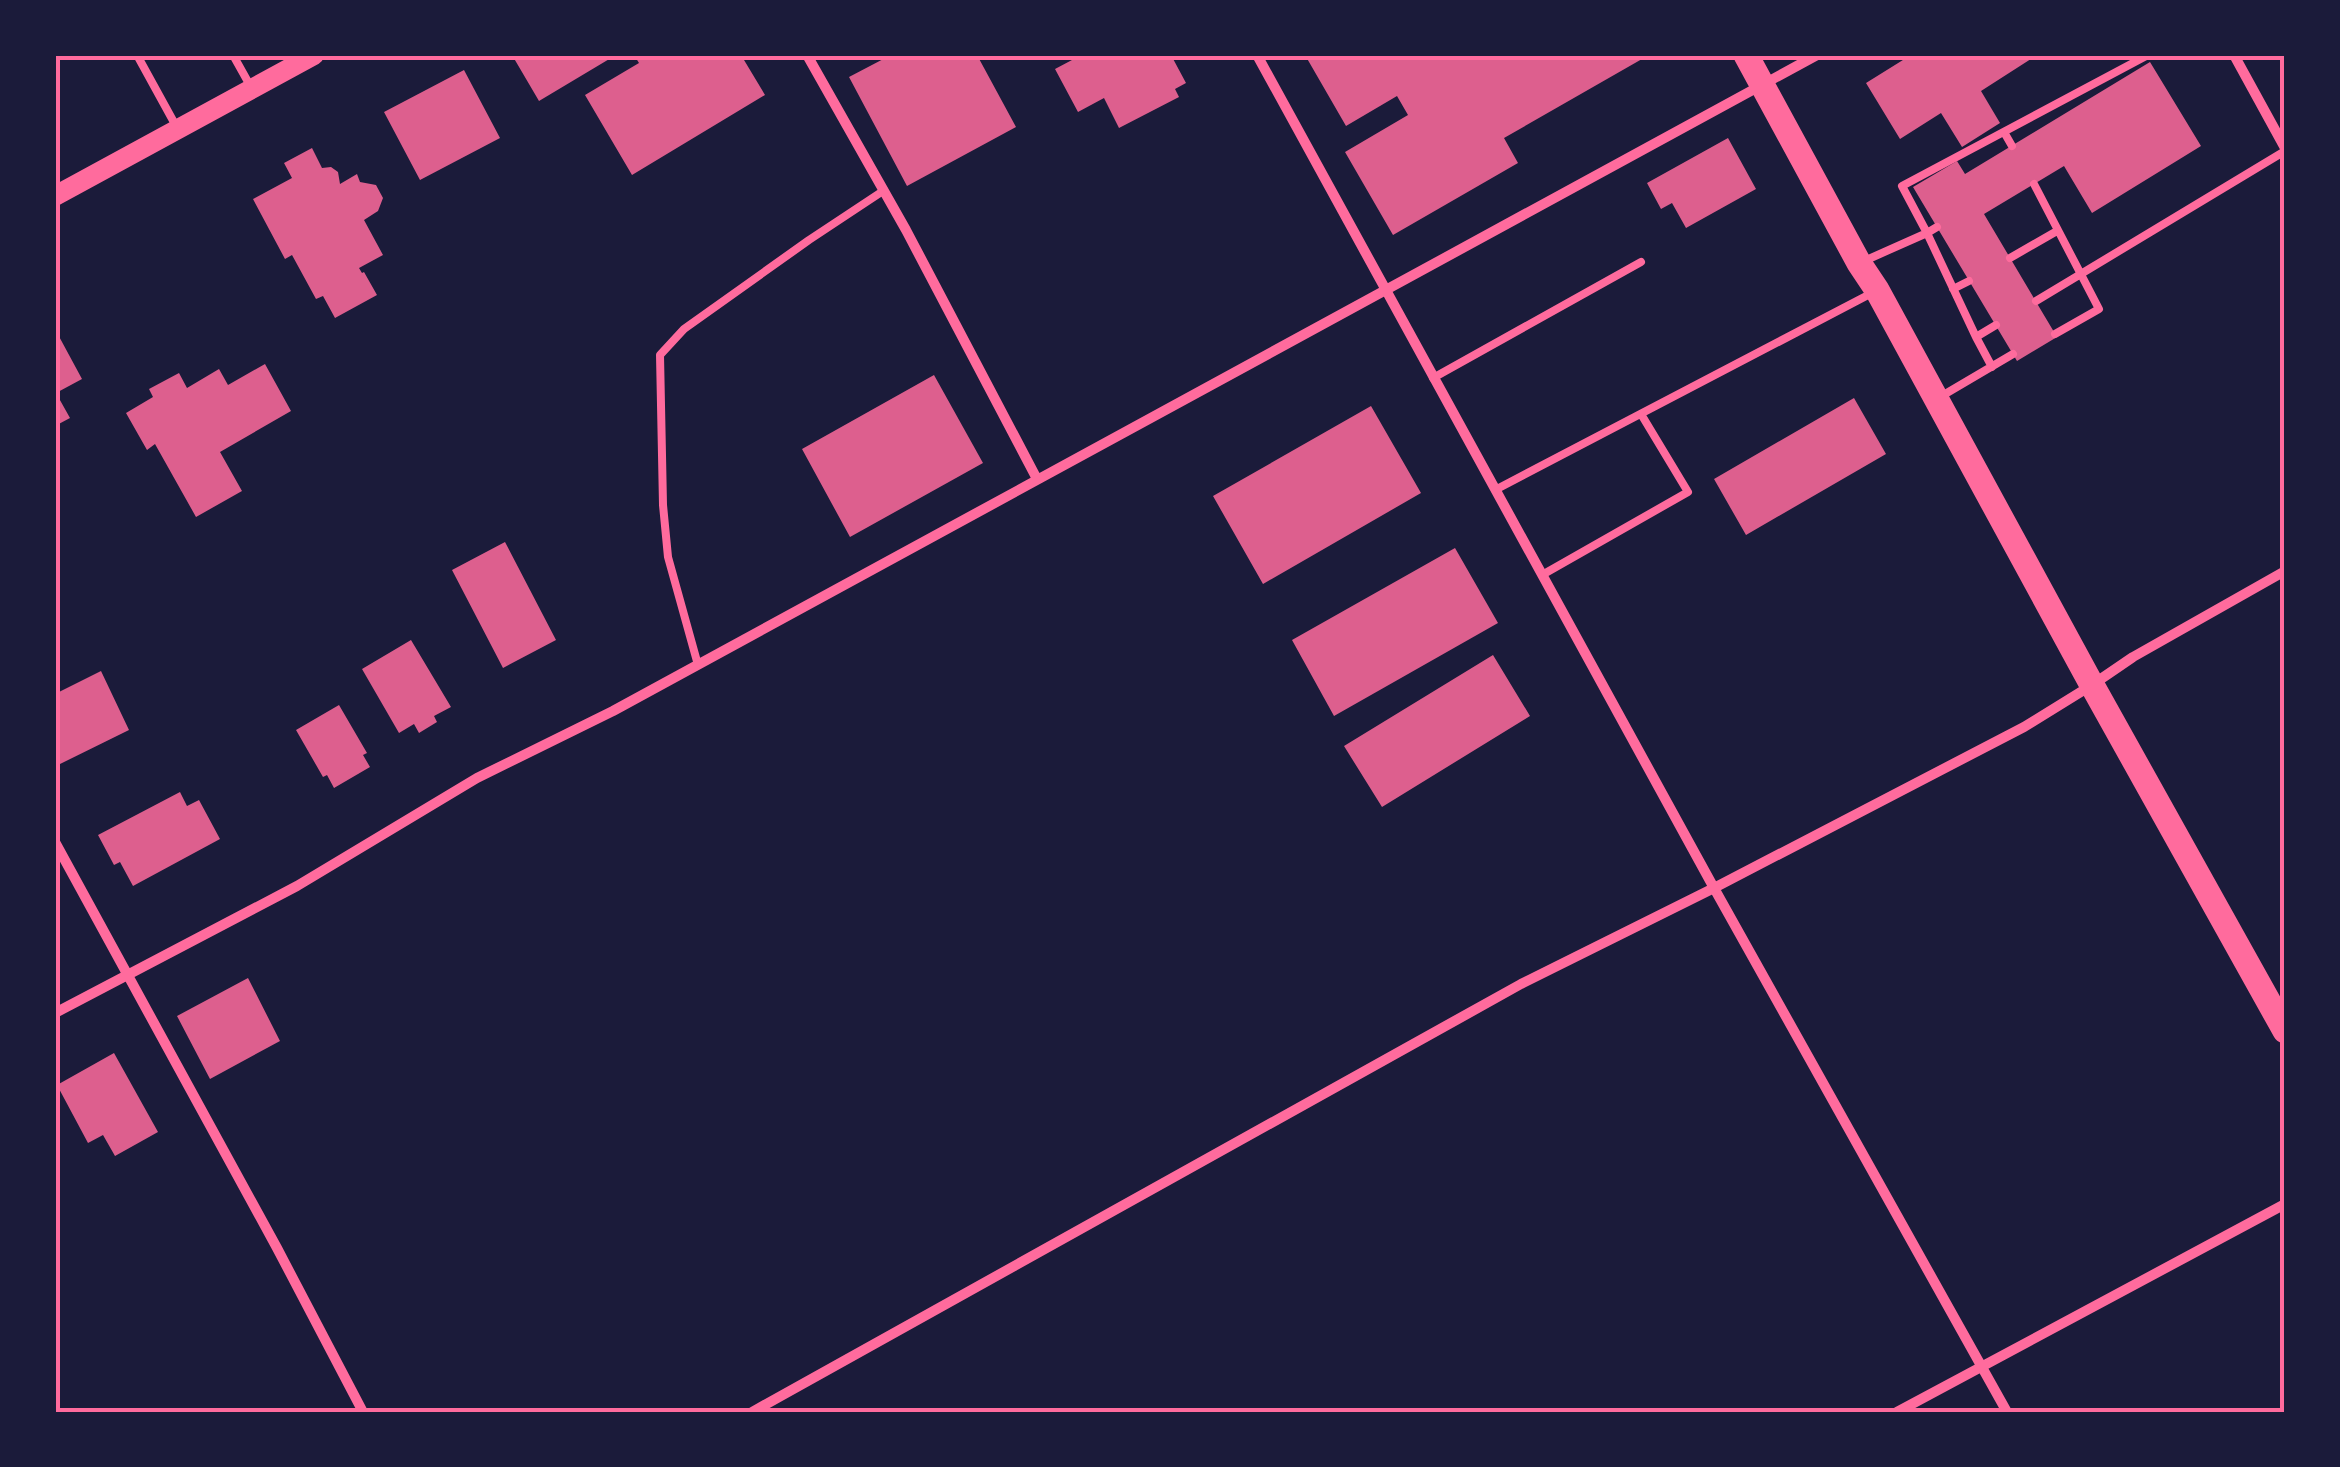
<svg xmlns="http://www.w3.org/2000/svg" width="2340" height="1467" font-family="'Roboto Condensed',sans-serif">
  <rect width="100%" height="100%" fill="#1b1b3a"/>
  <path fill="#dd5f8e" d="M512,55h104l-77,46z
    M634,55h107l24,40 -133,80 -47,-80 54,-32z
    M891,55h86l39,72 -109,59 -58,-109z
    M1069,55h102l15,28 -11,6 4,8 -60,31 -15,-30 -26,14 -23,-43 17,-9z
    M1305,55h344l-145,83 14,25 -125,72 -48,-83 63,-37 -11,-19 -51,30z
    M1911,55h126l-56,36 19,32 -38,24 -21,-34 -41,26 -34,-56z
    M2150,62l51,84 -109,67 -28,-47 -80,48 73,123 -40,24 -104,-174 44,-26 8,13z
    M464,70l36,68 -80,42 -36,-68z
    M1728,138l28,51 -70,39 -14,-25 -11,6 -14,-26z
    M312,148l10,20 9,-1 7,5 2,12 17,-10 3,8 16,3 7,13 -5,13 -14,9 19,35 -24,13 3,5 2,-1 13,23 -42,23 -12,-22 -7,3 -24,-44 -7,4 -32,-60 39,-21 -8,-15z
    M55,329l27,50 -26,14 14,25 -15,8z
    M265,364l26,47 -71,41 22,39 -46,26 -41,-73 -8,6 -21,-37 27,-16 -4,-8 30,-16 8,15 32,-19 9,16z
    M934,375l49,88 -133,74 -48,-88z
    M1854,398l32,56 -140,81 -32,-56z
    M1371,406l50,87 -158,91 -50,-88z
    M505,542l51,98 -53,28 -51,-98z
    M1455,548l43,75 -164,93 -42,-76z
    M411,640l40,67 -17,9 3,6 -18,11 -5,-9 -15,9 -37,-64z
    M1493,655l37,61 -148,91 -38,-61z
    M101,671l28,59 -71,35 -3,-6v-65z
    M339,705l28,48 -4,2 7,12 -36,21 -7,-13 -4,2 -27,-47z
    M180,792l7,14 12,-6 21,39 -87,47 -13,-24 -6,3 -16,-30z
    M248,978l32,63 -70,38 -33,-63z
    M114,1053l44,79 -43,24 -12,-21 -15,8 -31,-58z"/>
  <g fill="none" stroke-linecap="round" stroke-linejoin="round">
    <path stroke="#ff6b9d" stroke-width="8" d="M137,55l39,71
      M233,55l19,34
      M2004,132l8,14
      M2034,184l65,125 -44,25
      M1937,227l-10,6 -25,-47 246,-131
      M2010,258l47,-27
      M1864,261l63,-28 49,104
      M1953,289l16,-8
      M2036,301l249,-150
      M1992,367l-16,-30 20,-12
      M1433,378l208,-116
      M1940,397l73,-43
      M1495,490l377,-197
      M1542,575l146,-83 -47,-78
      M698,665l-30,-108 -5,-52 -3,-150 24,-26 125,-89 74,-49"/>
    <path stroke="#ff6b9d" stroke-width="10" d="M807,55l99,175 131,249
      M1257,55l457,833 293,524
      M2234,55l51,93
      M55,842l222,406 86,164
      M55,1013l242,-127 180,-108 136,-67 1204,-656
      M752,1412l769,-428 193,-96 310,-161 68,-42 41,-28 152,-86
      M1897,1412l388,-208"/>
    <path stroke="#ff6b9d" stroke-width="20" d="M55,196l259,-141"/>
    <path stroke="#ff6b9d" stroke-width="25" d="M1746,55l113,208 18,27 215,395 193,346"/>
  </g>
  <rect width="2340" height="1467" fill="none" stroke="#1b1b3a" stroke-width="115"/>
  <rect x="58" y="58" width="2224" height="1352" fill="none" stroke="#ff6b9d" stroke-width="4"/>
</svg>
